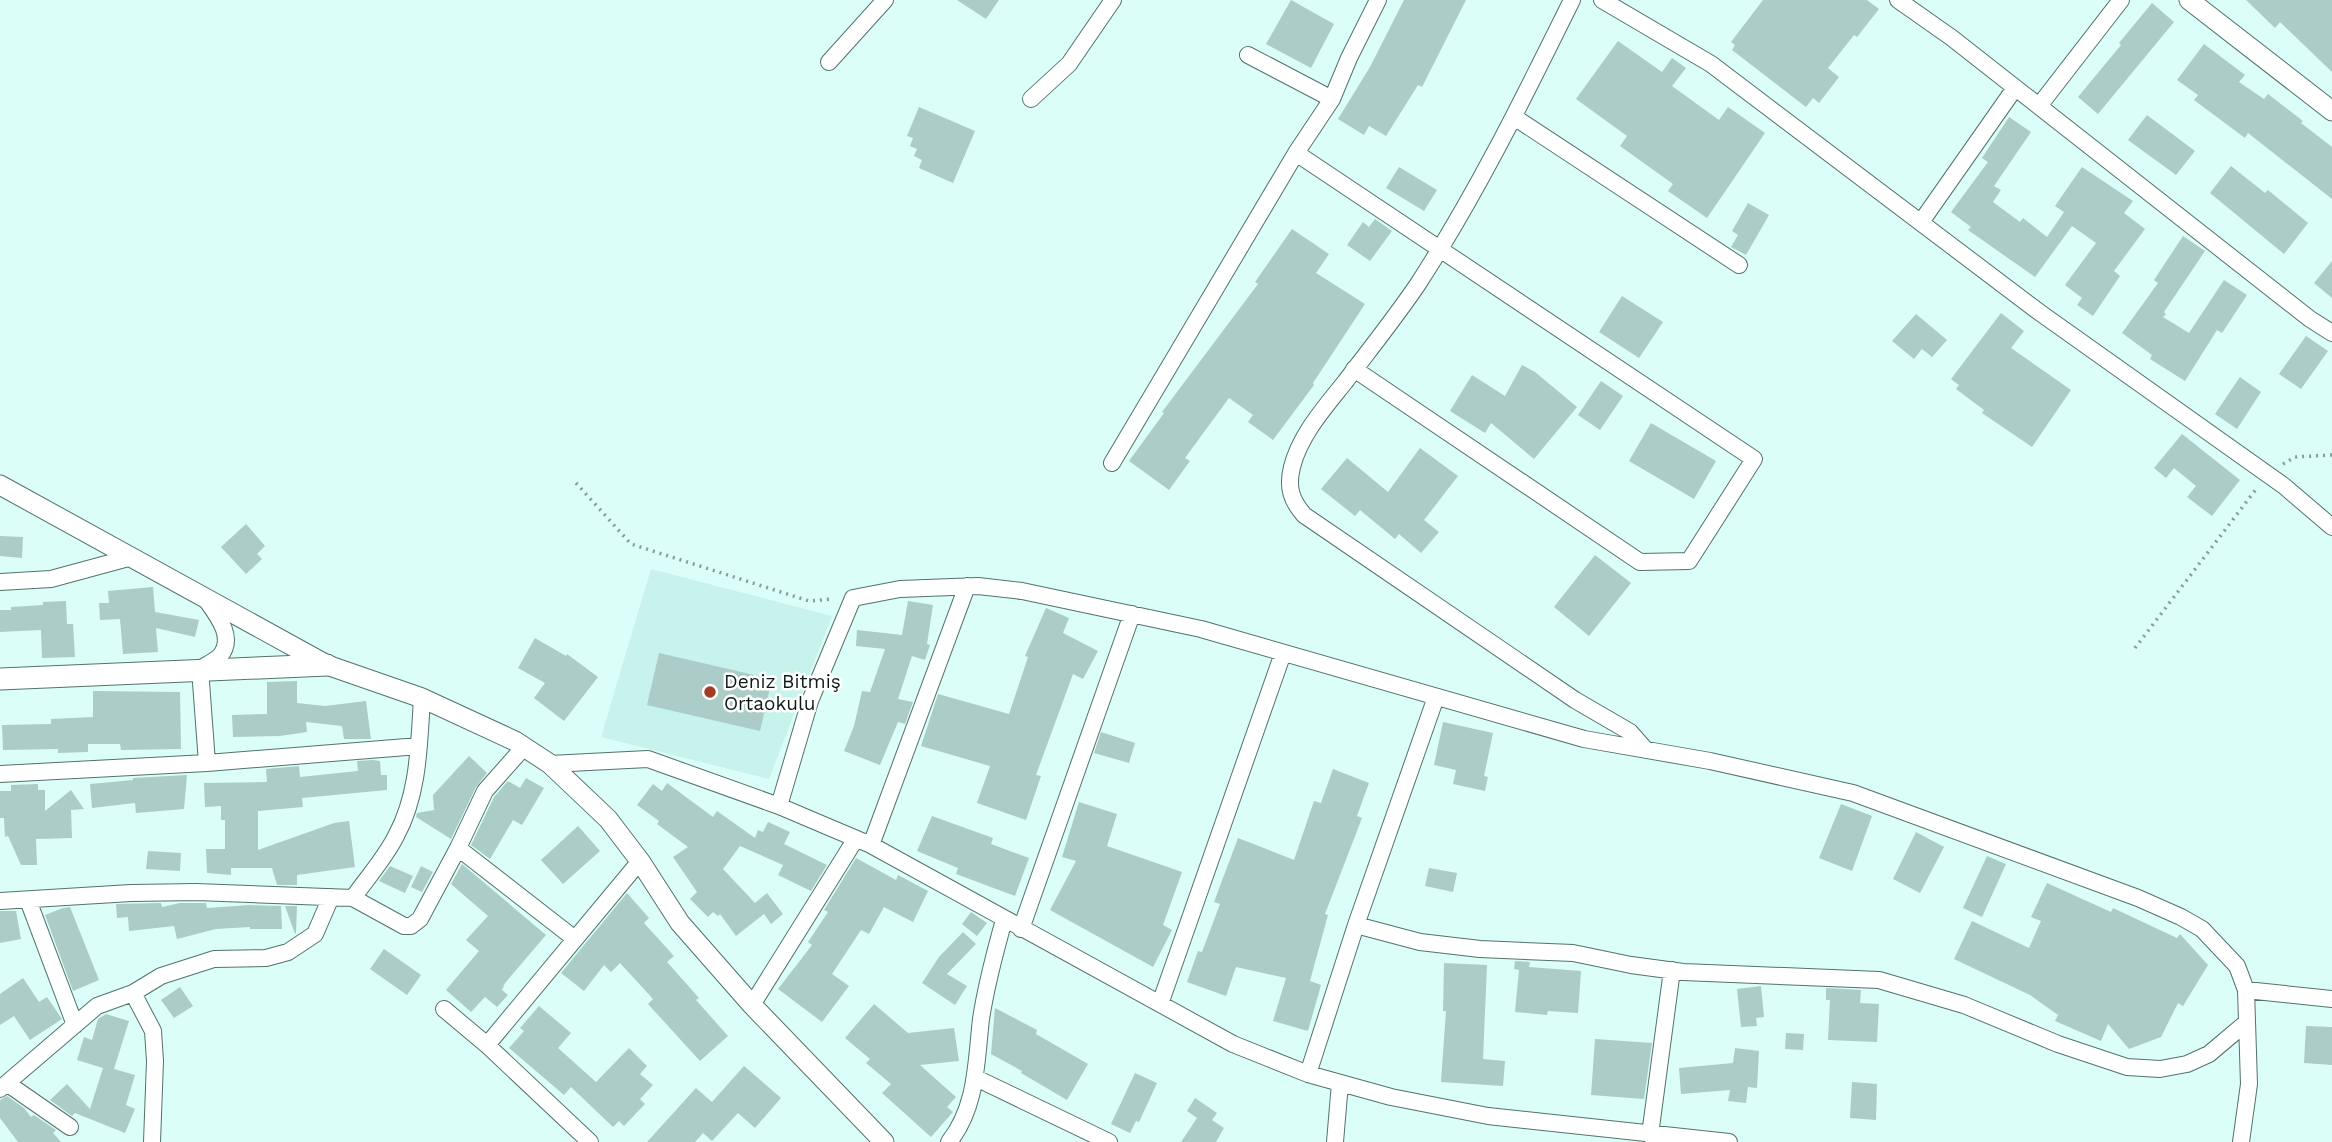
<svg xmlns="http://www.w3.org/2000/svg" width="2332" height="1142" font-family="'Work Sans',sans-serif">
  <rect width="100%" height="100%" fill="#dbfef8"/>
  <path fill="#c7f3ec" d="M651,569l181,47 -63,163 -168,-42z"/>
  <path fill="#abccc7" d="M957,0h42l-13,19z
    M1291,0l43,24 -23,44 -45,-24z
    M1404,0h62l-44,87 -4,-2 -32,51 -17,-10 -5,9 -26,-16 32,-52z
    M1763,0h104l12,9 -22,28 -3,-2 -26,33 11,9 -20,26 -6,-5 -7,9 -74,-57 3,-5 -4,-3z
    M2246,0h86v72l-52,-50 -5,6z
    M2152,3l22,19 -76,92 -20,-17 43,-52 -2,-2z
    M1618,41l44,31 10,-14 14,10 -14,18 47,34 9,-13 37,26 -58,85 -39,-27 5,-7 -53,-38 7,-10 -51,-37z
    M2204,44l41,31 -6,7 25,17 4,-5 35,27 -2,2 31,24v52l-84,-66 -3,5 -51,-38 4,-5 -21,-15z
    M919,107l56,24 -22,52 -34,-15 3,-8 -8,-4 3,-7 -7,-3 3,-8 -6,-2z
    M2147,115l48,36 -19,24 -48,-35z
    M2009,117l22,15 -37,54 7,4 -8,12 27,20 3,-4 24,19 17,-25 -9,-6 27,-39 51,34 -9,12 21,16 -31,42 6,5 -27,40 -16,-11 5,-7 -17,-13 31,-42 -24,-17 -37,51 -67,-47 3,-3 -20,-15 37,-50 -6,-4z
    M2231,166l34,27 3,-3 40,33 -24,31 -74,-61z
    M1399,167l38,23 -13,21 -38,-23z
    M1748,203l21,12 -23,40 -15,-8 7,-12 -6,-4z
    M1375,219l17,12 -22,30 -23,-16 16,-23 6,5z
    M1292,229l37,25 -13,19 49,31 -52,79 1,2 -41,55 -25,-18 5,-7 -24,-17 -44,60 5,3 -21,29 -40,-29 35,-48 -2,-1 96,-128 -3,-2z
    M2183,236l22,15 -41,61 2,2 -3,3 26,16 35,-53 23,15 -25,38 -5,-3 -32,51 -35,-22 2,-4 -30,-22 36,-50 -4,-3z
    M2332,261v37l-18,-15z
    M1622,296l41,26 -24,36 -40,-26z
    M2001,313l23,18 -13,17 60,42 -39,57 -50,-34 2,-3 -28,-21 3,-4 -8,-6z
    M1916,314l31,26 -15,17 -10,-8 -8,10 -22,-18z
    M2306,336l22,15 -27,38 -22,-15z
    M1522,365l13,7 42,35 -43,52 -43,-36 -6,10 -35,-22 22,-36 33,21z
    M2240,377l21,15 -24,37 -22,-15z
    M1601,381l22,15 -23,34 -22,-15z
    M1651,423l65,38 -22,38 -65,-38z
    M2182,434l58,46 -28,36 -25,-19 9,-11 -22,-18 -8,10 -12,-10z
    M1420,448l38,28 -34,44 15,12 -18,21 -22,-19 -4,5 -35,-29 -5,6 -34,-27 26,-31 41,34z
    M246,524l19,22 -8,8 5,5 -16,15 -25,-27z
    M0,536l23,1 -1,21 -22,-2z
    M1595,555l36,28 -42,53 -35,-29z
    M153,587l2,25 44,8 -4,17 -39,-9 2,24 -35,2 -3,-35 -20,1 -1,-17h10l-1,-12z
    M66,601l1,23h6l2,33 -33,1 -1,-28 -41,2v-22h11v-3l32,-2v-3z
    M908,601l25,4 -6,39 3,1 -5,15 -13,-4 -14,43 15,3 -8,22 -7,-2 -18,43 -36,-14 10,-25 8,-35 8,1 15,-43 -29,-3 1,-16 45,5z
    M1046,608l23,10 -6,15 35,18 -15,28 -10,-5 -37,101 5,1 -15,44 -49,-17 13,-37 -69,-20 17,-52 71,20 19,-57 -3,-1z
    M535,638l31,18 1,-2 31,23 -34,44 -30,-23 11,-15 -27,-15z
    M659,653l113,26 -12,52 -113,-26z
    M297,681v22l28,3 41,-5 5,38h-27l-2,-13 -36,-4 1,10 -27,4 -47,1 -1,-22 35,-1v-32z
    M93,691l87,1 1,57 -60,1 -1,-6h-32v8l-30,1v-4l-55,1 -1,-25 49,-1v-5l42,-2z
    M1443,722l50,11 -9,43 4,1 -3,14 -32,-7 3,-14 -22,-5z
    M1101,732l34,11 -6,20 -35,-10z
    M469,756l18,17 -11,14 -25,52 -35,-22 1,-4 17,-3 -1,-15z
    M373,760l7,1 1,14h6v15l-85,8 1,9 -45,4v39l76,-27 15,-2 6,46 -58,8v10h-20l-5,-17h-41v7l-24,-2 -1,-24h19v-29h-4v-14l-16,1 -1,-24 63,-1 -1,-13 33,-3 1,11 58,-6 -1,-10z
    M1333,769l36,14 -12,33 5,2 -37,96 3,1 -18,66 11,4 -13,46 -35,-10 13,-43 -50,-11 -10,29 -39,-14 11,-31 4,1 18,-48 -6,-2 24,-64 56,22 20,-59 7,2z
    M187,775l-3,34 -48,4 -1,-10 -43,5 -2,-24 43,-4v-2z
    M526,778l18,10 -22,37 -9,-5 -23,39 -19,-14 23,-48 14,-16 12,7z
    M667,783l46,34 4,-6 38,27 3,-8 5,2 5,-10 22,10 -6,12 43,21 -16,26 -33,-16 5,-10 -43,-19 -17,23 32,34 12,-10 16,21 -12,10 -7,-10 -28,22 -16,-22 -2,2 -5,-4 -5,5 -18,-18 7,-7 -24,-35 15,-10 -31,-23 2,-3 -22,-16 16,-21 9,7z
    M38,784v6h7v21l26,-21 13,19 -13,1 1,28 -36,1 1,26h-16l-13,-29 -3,1 -1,-19h-4v-27h11v-6z
    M1079,802l38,12 -10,32 75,26 -19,53 9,5 -19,37 -103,-57 26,-49 -14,-4z
    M1841,804l31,12 -20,55 -33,-13z
    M932,816l61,22 -2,6 38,14 -14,38 -59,-22 2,-6 -41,-17z
    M578,826l22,25 -37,33 -22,-24z
    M1916,832l28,15 -24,46 -27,-14z
    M148,851l33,2 -1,18 -34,-2z
    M1987,856l19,8 -24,53 -19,-9z
    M856,858l40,22 2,-5 30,16 -15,31 -29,-15 -15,27 -8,-4 -29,44 17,12 -27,36 -44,-33 34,-44 -4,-3 20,-30 -4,-2z
    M462,864l84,71 -41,48 -3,7 6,5 -11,12 -12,-10 -14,15 -25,-22 33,-39 -13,-11 22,-24 -37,-32z
    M390,866l23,10 -8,17 -26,-12z
    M421,866l12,6 -11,20 -11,-5z
    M1429,868l28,5 -4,19 -28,-6z
    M2047,883l64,29 2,-4 64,30 3,-4 28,31 -25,41 -5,-3 -17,34 -32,12 -21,-25 -7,17 -46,-20 3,-6 -28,-20 -76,-36 18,-38 57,27 12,-27 -10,-4z
    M627,893l22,25 -5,5 30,33 -7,6 32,36 -3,2 32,36 -28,25 -52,-57 5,-5 -33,-36 -9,9 -7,-7 -20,26 -23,-18z
    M161,903l1,4 18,-4h26l1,5 43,-3 31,1 1,23h-32v-2l-34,2 -39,10 -3,-13 -45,5 -1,-14 -11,1 -1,-14z
    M285,906h12l-1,27 -1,1z
    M70,907l29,73 -26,11 -28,-76 18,-7z
    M0,911h16l5,28 -21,4z
    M971,912l16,11 -10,13 -15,-12z
    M963,932l13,12 -29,30 20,12 -12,19 -33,-22 17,-26z
    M384,949l37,26 -14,20 -37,-26z
    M1515,961l15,1 -1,5 52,4 -3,42 -30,-2 -1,4 -32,-3 4,-42 -5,-1z
    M1444,963l43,2 -4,94 22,2 -2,25 -62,-4 5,-71h-3z
    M23,978l16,24 8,-5 15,22 -32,21 -16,-24 -14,9v-31z
    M1761,986l3,31 -8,1 1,8 -16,1 -4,-38z
    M180,987l13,19 -19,12 -13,-18z
    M1826,988l35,2 -1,13 19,1 -2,38 -49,-2 2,-40h-4z
    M874,1004l34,29 46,-5 5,33 -39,4 36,32 -9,10 6,5 -22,25 -49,-44 9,-9 -25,-21 4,-4 -25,-21z
    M539,1006l32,27 -13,15 38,34 33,-34 18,18 -7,8 13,11 -13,14 5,5 -21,22 -5,-5 -6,6 -42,-40 -7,8 -55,-47 15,-17 -4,-3z
    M995,1008l42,22 -1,4 52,30 -21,36 -46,-27 1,-2 -31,-17z
    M106,1014l23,7 -15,48 21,6 -9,30 9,4 -10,24 -50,-20 -3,3 -22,-16 17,-16 23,25 13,-41 -26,-8 7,-23 8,3 6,-21z
    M2306,1026l26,1v38l-28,-2z
    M1786,1033l18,1 -1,16 -18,-1z
    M1595,1039l57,4 -8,56 -53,-4z
    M1735,1048l24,3 -2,37 -9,-1 -2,16 -18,-2 2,-11 -49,4 -2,-26 54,-5z
    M744,1066l37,32 -26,30 -17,-15 -26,28 -9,-8 -8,9h-48l49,-54 16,14z
    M1135,1073l22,10 -18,39 -3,-1 -6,12 -19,-9z
    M1852,1082l25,2 -1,36 -26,-2z
    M7,1096l17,12 7,9 3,-2 22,15 -3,3 8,9h-43l-18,-24v-18z
    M1195,1098l22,15 -5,7 12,8 -8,14h-35l16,-24 -10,-7z"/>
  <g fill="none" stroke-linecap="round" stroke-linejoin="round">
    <defs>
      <path id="minor" d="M1572,0c-48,97 -95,193 -154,284 -23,34 -48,65 -73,98 -20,25 -45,53 -53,85 -5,20 -1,33 12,48l271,185 55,32 15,17
        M1602,0l109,64 328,248 245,174 48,41
        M1898,0l54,38 358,281 22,14
        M1248,55l84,44
        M829,62l56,-62
        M1031,99l38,-35 44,-64
        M2039,106l82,-106
        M1514,117l225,148
        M1296,153l458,306 -65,102 -49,1 -286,-193
        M1921,222l94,-134
        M1112,463l184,-310 36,-54 17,-41 29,-58
        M0,582l51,-3 81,-22
        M205,598c11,16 31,39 15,58 -5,5 -14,9 -20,13l7,94
        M550,764l98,-5 131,47 92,39 362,199 75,30 83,23 97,19 241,26
        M0,774l207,-11 212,-17
        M779,806l31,-105 43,-103 47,-9 78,-3 44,5 179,38 383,110 126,22 143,32 285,105 43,19 21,12 35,37 9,24 3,94 -8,58
        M871,845l96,-259
        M458,848l117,91
        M353,898l51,28h7l9,-7 38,-71 27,-57 39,-44
        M28,900l47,125
        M0,901l131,-8 65,-1 157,6c14,-20 32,-40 43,-62 23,-42 23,-92 26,-138
        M1356,925l64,17 60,7 93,4 58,12 52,7 196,8 85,25 94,39 69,23 33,2 27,-5 22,-10 38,-32
        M1021,929l111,-315
        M2246,990l86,9
        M133,993l20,38 2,30 -3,81
        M1160,1004l123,-351
        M752,1005l103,-165
        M444,1009l43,36 103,97
        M487,1045l153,-184
        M1308,1074l48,-149 80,-228
        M976,1078l133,64
        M8,1084l62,43
        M0,1089l97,-83 36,-13 28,-17 53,-17 52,-1 22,-6 27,-18 16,-37
        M1650,1135l22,-165
        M949,1142c28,-35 27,-80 32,-123 5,-33 14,-67 23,-99
        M1335,1142l5,-59"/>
      <path id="tertiary" d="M2189,0l143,111
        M0,485l327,180 95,33 93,43 35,23 58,55 32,42 40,62 72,82 132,137"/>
      <path id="secondary" d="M0,679l327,-14"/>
    </defs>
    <use href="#minor" stroke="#53726d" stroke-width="18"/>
    <use href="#tertiary" stroke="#53726d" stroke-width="21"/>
    <use href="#secondary" stroke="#53726d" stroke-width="23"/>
    <path stroke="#849d99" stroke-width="3.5" stroke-dasharray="2 5" stroke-linecap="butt" d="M2283,464l12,-7 37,-2
      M576,483l55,61 178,57 24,-2
      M2135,648l122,-160"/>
    <use href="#minor" stroke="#fff" stroke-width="16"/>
    <use href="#tertiary" stroke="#fff" stroke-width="19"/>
    <use href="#secondary" stroke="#fff" stroke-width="21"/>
  </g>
  <circle fill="#a43b23" stroke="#fff" stroke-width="2.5" cx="710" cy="692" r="7"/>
  <g text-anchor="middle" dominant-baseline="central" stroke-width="5" stroke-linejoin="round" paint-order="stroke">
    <g font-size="19" fill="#0d1a18" stroke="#fff" text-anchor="start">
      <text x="724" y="681">Deniz Bitmiş<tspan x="724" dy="22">Ortaokulu</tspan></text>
    </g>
  </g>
</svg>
